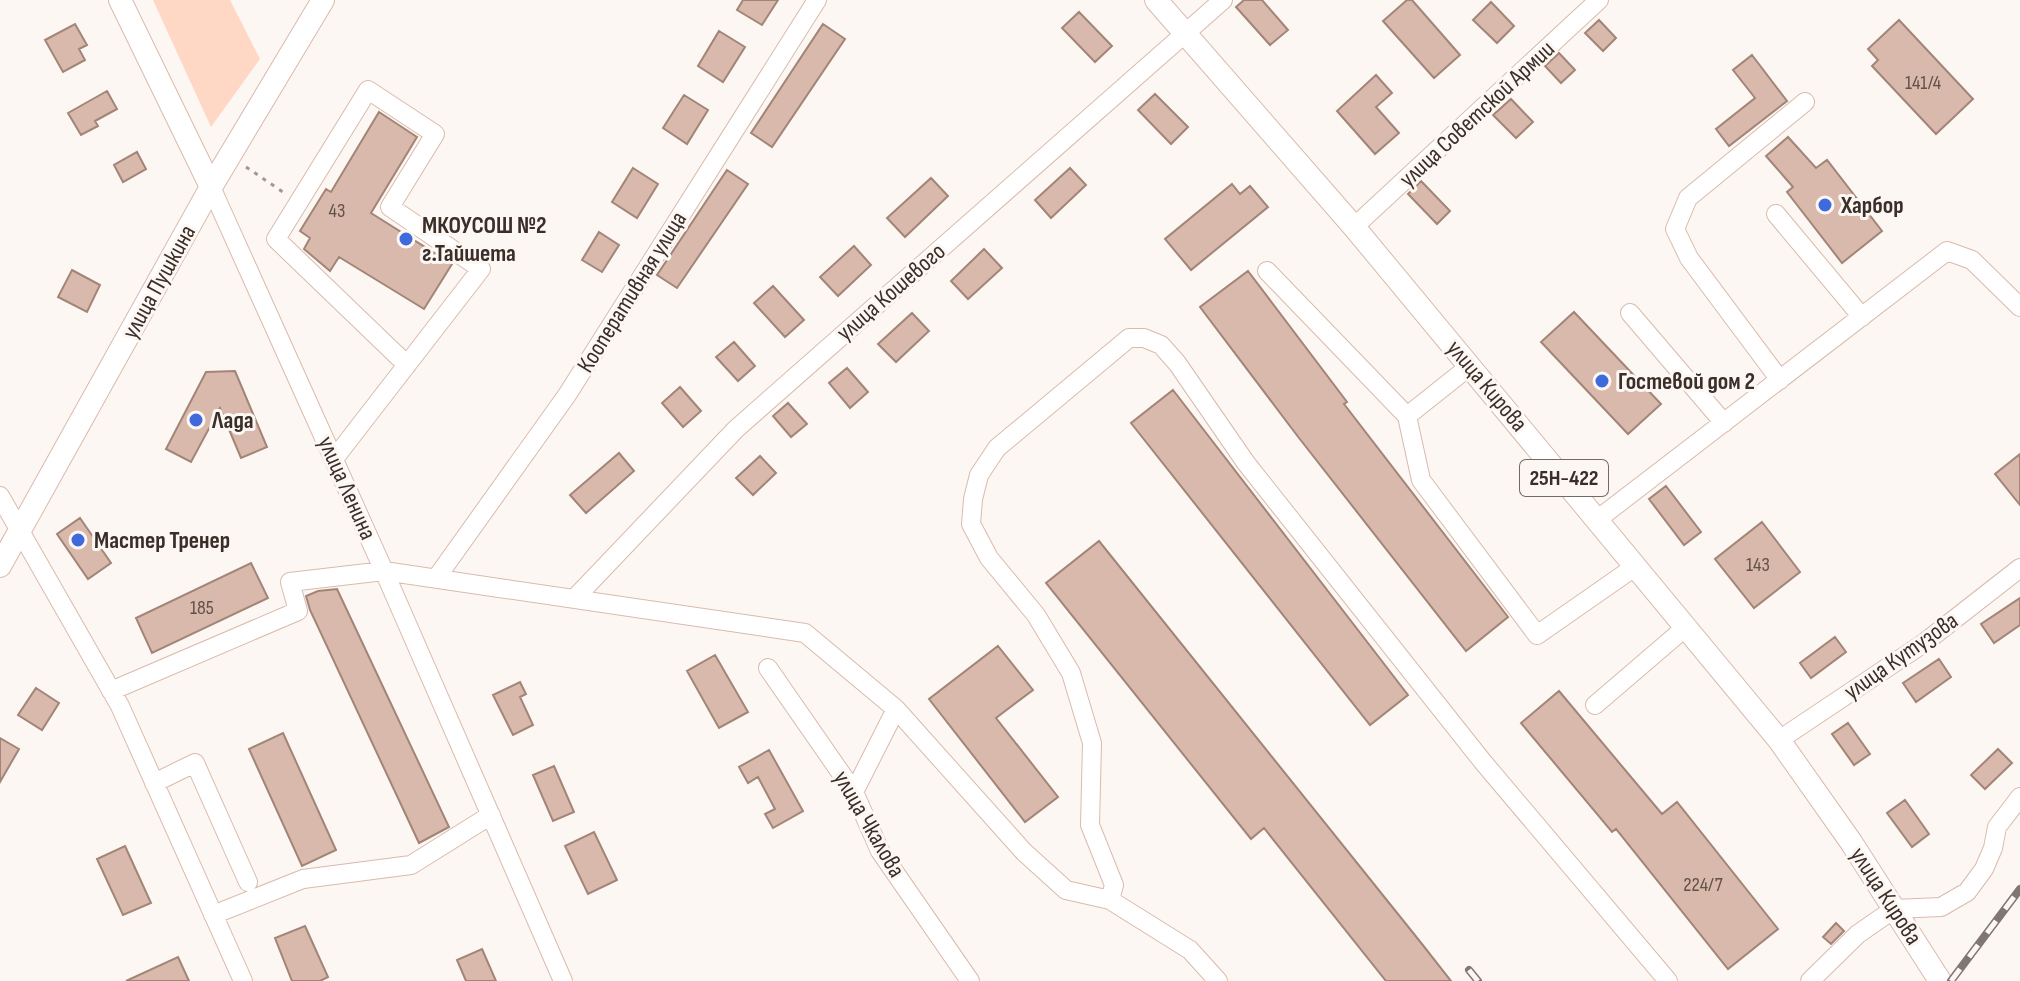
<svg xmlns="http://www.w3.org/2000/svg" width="2020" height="981" font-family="'Sofia Sans Condensed',sans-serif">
  <rect width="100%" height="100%" fill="#fdf7f3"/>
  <path fill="#fed7c5" d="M153,0h77l30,59 -49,68z"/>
  <path fill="#d8b9ab" stroke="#a28577" stroke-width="2" d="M743,0h35l-16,25 -25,-15z
    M1244,0h18l26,30 -18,15 -34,-38z
    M1407,0h5l48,55 -26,23 -51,-57z
    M1491,2l23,24 -17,17 -24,-23z
    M1079,12l33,34 -17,16 -33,-34z
    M1599,20l17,18 -13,13 -18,-18z
    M1899,20l74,79 -37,35 -64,-68 6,-6 -10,-11z
    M75,24l12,21 -8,4 6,11 -22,12 -18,-32z
    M823,24l22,15 -73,108 -21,-14z
    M719,31l26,16 -22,35 -25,-16z
    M1559,53l16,17 -14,13 -16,-17z
    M1752,55l35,46 -58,45 -13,-17 39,-31 -22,-28z
    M1376,75l16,18 -16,14 23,26 -24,21 -38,-43z
    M107,91l10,18 -22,12 3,5 -17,9 -13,-22z
    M1155,94l33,33 -17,17 -33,-34z
    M684,95l24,15 -21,34 -24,-16z
    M1511,99l22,23 -17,16 -23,-23z
    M379,112l38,25 -46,76 81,51 -28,45 -85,-52 -9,14 -26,-22 6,-11 -10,-7 26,-42 5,3z
    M1788,137l28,31 11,-8 55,71 -40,32 -55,-71 6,-5 -27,-31z
    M137,152l9,17 -23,13 -9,-17z
    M633,168l25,16 -21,34 -25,-16z
    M1070,168l16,17 -35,33 -16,-18z
    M727,170l21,14 -71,104 -20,-13z
    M931,178l17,18 -43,41 -18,-19z
    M1421,181l29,30 -13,13 -29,-30z
    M1232,184l8,10 10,-8 18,21 -77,63 -26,-31z
    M599,232l20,13 -17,27 -20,-12z
    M854,246l17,19 -33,31 -18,-19z
    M984,249l18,19 -34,31 -17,-18z
    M72,270l28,15 -13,27 -29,-15z
    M1248,271l99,131 -3,2 164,213 -42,34 -167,-213 -99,-131z
    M773,286l31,34 -19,17 -31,-34z
    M1574,312l87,92 -33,30 -87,-92z
    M912,313l17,18 -33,31 -18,-18z
    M734,342l21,24 -17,15 -22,-24z
    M847,368l21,24 -18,16 -21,-25z
    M235,371l32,76 -26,11 -21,-50 -29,54 -25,-13 40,-77z
    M680,387l21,24 -18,16 -21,-24z
    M1173,390l235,305 -38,30 -239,-302z
    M788,403l19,21 -16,13 -18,-21z
    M619,453l15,18 -48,42 -16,-18z
    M2020,454v51l-25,-31z
    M760,456l16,17 -23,22 -17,-17z
    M1666,486l35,46 -17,13 -35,-46z
    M80,518l31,45 -23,16 -31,-45z
    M1762,522l38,50 -46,36 -39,-49z
    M1099,541l323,403 29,37h-65l-122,-153 -13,11 -205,-256z
    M251,563l17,35 -116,55 -16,-35z
    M337,589l112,238 -30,16 -109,-233 -4,-14 12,-5z
    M2020,598v27l-26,18 -13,-19z
    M1835,637l11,15 -35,26 -11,-15z
    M998,646l35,44 -37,28 62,79 -33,25 -96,-123z
    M715,655l33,57 -29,16 -32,-57z
    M1939,659l12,18 -35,25 -13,-19z
    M520,682l6,12 -6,3 13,28 -20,10 -20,-40z
    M36,688l23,15 -17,27 -24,-15z
    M1559,691l103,123 15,-12 101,127 -50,40 -112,-140 -4,3 -91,-109z
    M1848,723l22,31 -16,11 -22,-31z
    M283,733l53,117 -34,16 -53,-117z
    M0,738l19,11 -19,33z
    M1998,749l14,14 -27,26 -14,-14z
    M769,750l34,61 -30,17 -8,-14 10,-5 -17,-32 -10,6 -9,-16z
    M554,766l20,46 -21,9 -20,-46z
    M1905,800l24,34 -17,13 -25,-34z
    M594,832l23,48 -29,14 -23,-48z
    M125,846l26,57 -28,12 -26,-56z
    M1836,923l8,8 -13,13 -8,-7z
    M305,926l23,51 -8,4h-28l-17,-43z
    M482,949l14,32h-30l-9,-21z
    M178,957l11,24h-63z"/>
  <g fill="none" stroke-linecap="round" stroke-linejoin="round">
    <defs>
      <path id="minor" d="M211,187l173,384 179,410
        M1776,214l86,103
        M1354,227l245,-227
        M1267,271l140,145 14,64 116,155 99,-69
        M1630,313l94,110
        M1780,380l-91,-122 -14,-29 13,-31 117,-96
        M1407,416l63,-50
        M334,459l147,-190 -91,-62 45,-73 -67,-44 -92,149 131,126
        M0,496l120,210 123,275
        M1598,519l349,-268 25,9 48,47
        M437,577l130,-182 250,-395
        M574,599l162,-170 487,-429
        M768,668l86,124 26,59 90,130
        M111,691l187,-80 -8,-29 94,-11 421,62 91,76 128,143 42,38 44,10 4,-15 -24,-60 2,-82 -21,-70 -35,-58 -47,-57 -18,-34 2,-25 6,-24 18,-27 132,-110h15l17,7 16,18 69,100 237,299 185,219
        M1595,705l91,-78
        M1779,740l145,-97 96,-75
        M154,783l41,-20 53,119
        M854,792l42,-83
        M1110,900l80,50 28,31
        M213,915l90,-36 108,-14 80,-50
        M1810,981l48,-47 36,-25 47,-2 26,-15 17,-23 9,-21 4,-21 23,-30"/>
      <path id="major" d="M120,0l91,187
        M1156,0l198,227 425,513 72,102 89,139
        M0,566l211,-379 112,-187"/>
    </defs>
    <use href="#minor" stroke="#d9baac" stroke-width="20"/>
    <use href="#major" stroke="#d9baac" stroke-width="24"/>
    <path stroke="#a09893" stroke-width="3" stroke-dasharray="4 6" stroke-linecap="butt" d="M246,167l37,25"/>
    <use href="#minor" stroke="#fff" stroke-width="18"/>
    <use href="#major" stroke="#fff" stroke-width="22"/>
    <defs>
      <path id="rail" d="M1469,970l9,11
        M1951,981l69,-92"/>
    </defs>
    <use href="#rail" stroke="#817772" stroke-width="8"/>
    <use href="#rail" stroke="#fdf7f3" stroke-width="5" stroke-dasharray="15" stroke-linecap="butt"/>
  </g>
  <g fill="#3e6adb" stroke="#fdf7f3" stroke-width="3">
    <circle cx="1825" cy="205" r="8"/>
    <circle cx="406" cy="239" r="8"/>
    <circle cx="1602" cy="381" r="8"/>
    <circle cx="196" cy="420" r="8"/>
    <circle cx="78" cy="540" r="8"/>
  </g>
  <g text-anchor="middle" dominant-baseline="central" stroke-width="6" stroke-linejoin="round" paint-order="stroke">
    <g font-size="20" fill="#625149">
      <text x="1923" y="83">141/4</text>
      <text x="337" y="211">43</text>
      <text x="1758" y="565">143</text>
      <text x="202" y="608">185</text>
      <text x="1703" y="885">224/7</text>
    </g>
    <rect fill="#fdf7f3" stroke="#746a65" stroke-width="2" x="1520" y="460" width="88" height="36" rx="6"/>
    <g font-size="22" font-weight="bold" fill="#3a2e28">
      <text x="1564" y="478">25Н-422</text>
    </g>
    <g font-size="24" fill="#3a2e28" stroke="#fdf7f3">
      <text transform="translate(1477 114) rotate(-43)">улица Советской Армии</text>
      <text transform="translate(159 282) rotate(-61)">улица Пушкина</text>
      <text transform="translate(632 292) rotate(-58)">Кооперативная улица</text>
      <text transform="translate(891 292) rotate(-41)">улица Кошевого</text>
      <text transform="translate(1487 386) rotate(50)">улица Кирова</text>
      <text transform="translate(347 488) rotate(66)">улица Ленина</text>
      <text transform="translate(1901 656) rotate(-35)">улица Кутузова</text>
      <text transform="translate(869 824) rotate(60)">улица Чкалова</text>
      <text transform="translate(1886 896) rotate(57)">улица Кирова</text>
    </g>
    <g font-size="24" font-weight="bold" fill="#3a2e28" stroke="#fdf7f3" text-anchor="start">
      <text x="1841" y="205">Харбор</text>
      <text x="422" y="225">МКОУСОШ №2<tspan x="422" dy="28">г.Тайшета</tspan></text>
      <text x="1618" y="381">Гостевой дом 2</text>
      <text x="212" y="420">Лада</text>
      <text x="94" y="540">Мастер Тренер</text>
    </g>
  </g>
</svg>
